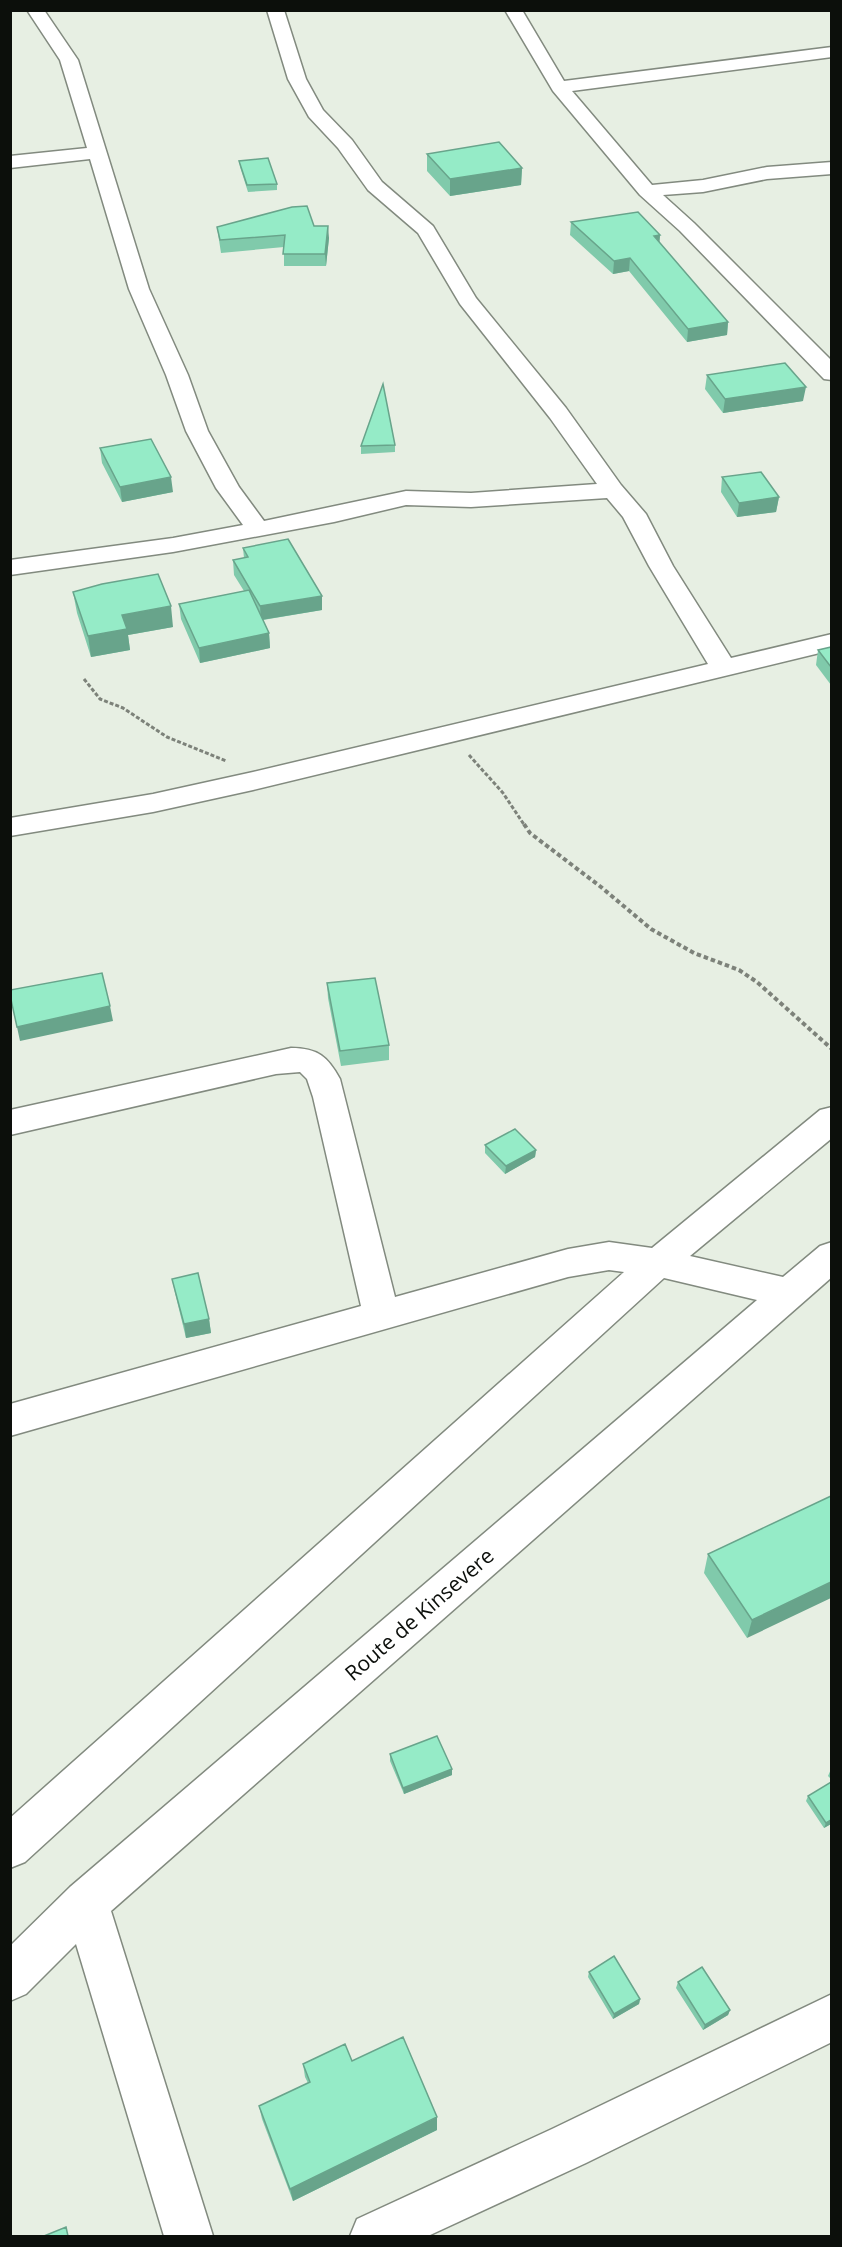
<svg xmlns="http://www.w3.org/2000/svg" width="842" height="2247" font-family="'Open Sans',sans-serif">
  <rect width="100%" height="100%" fill="#e7efe3"/>
  <g fill="none" stroke-linecap="round" stroke-linejoin="round">
    <defs>
      <path id="minor" d="M27,10h17l34,50 71,229 39,86 20,56 31,56 25,34 142,-30 65,2 126,-9 -47,-66 -90,-114 -42,-71 -50,-43 -30,-42 -29,-31 -21,-38 -21,-69h17l22,69 17,31 29,30 30,42 51,44 43,72 90,110 55,77 25,29 27,52 58,92 101,-24v16l-579,140 -100,22 -143,24v-18l143,-24 100,-22 455,-108 -59,-98 -26,-49 -16,-19 -136,9 -65,-2 -72,17 -161,30 -163,23v-15l163,-22 70,-13 -27,-37 -30,-57 -20,-56 -37,-86 -39,-130 -80,9v-12l77,-8 -27,-88z
        M505,10h17l42,71 268,-34v10l-260,34 80,94 51,-5 64,-13 65,-5v12l-65,5 -64,13 -40,3 31,28 138,138v19l-8,-1 -144,-148 -40,-36 -87,-104z
        M291,1048c27,0 37,9 49,31l55,218 173,-48 41,-7 43,6 168,-138 12,-3v31l-142,118 93,21 37,-31 12,-4v35l-721,634 102,325h-49l-88,-292 -50,50 -16,7v-55l60,-59 687,-587 -93,-22 -639,584 -15,6v-50l614,-546 -15,-2 -41,7 -558,159v-32l351,-98 -48,-209 -6,-18 -7,-7 -24,2 -266,61v-25z
        M832,1994v48l-246,121 -158,73h-78l7,-17 195,-90z"/>
    </defs>
    <use href="#minor" stroke="#828a7f" stroke-width="3"/>
    <path stroke="#7d827a" stroke-width="3" stroke-dasharray="4 2" stroke-linecap="butt" d="M84,679l16,20 23,9 44,29 59,24
      M469,755l34,38 22,33"/>
    <path stroke="#7d827a" stroke-width="4" stroke-dasharray="4.5 3" stroke-linecap="butt" d="M524,824l6,9 71,54 50,42 43,24 45,17 18,12 75,67"/>
    <use href="#minor" fill="#fff" fill-rule="evenodd"/>
  </g>
  <path fill="#80caab" d="M427,154l95,14 -1,17 -71,11 -23,-25z
    M239,161l38,23v6l-29,2 -8,-25z
    M571,222l89,13 -1,7 69,80 -1,13 -40,7 -58,-71 -16,3 -43,-39z
    M314,226l15,12 -3,28h-42v-19l-63,6 -4,-26z
    M707,375l96,26 -80,12 -18,-24z
    M395,445v7l-34,2v-8z
    M100,448l73,44 -51,10 -20,-39z
    M722,477l57,20 -3,15 -39,5 -16,-25z
    M243,548l79,62 -59,10 6,13 1,15 -70,15 -19,-44 -2,-15 65,-13 -10,-16 -1,-15 11,-2z
    M73,592l100,35 -45,8 2,15 -39,7 -14,-44z
    M831,647v38l-15,-20 2,-15z
    M327,983l62,62v15l-48,6 -13,-68z
    M485,1145l51,5 -1,7 -30,17 -20,-21z
    M172,1279l37,40 2,14 -25,5 -11,-45z
    M831,1496l-84,142 -43,-65 4,-19z
    M390,1754l62,21 -48,19 -14,-33z
    M831,1769v10l-3,-3z
    M808,1796l23,28 -7,4 -18,-27z
    M589,1972l51,27 -1,5 -26,15 -25,-42z
    M678,1982l52,28 -2,5 -25,15 -27,-42z
    M352,2061l85,69 -144,71 -31,-82 -3,-13 49,-23 -3,-6 -2,-13z"/>
  <path fill="#68a48b" d="M522,168l-1,17 -71,11v-17z
    M328,226l1,12 -3,28 -1,-12z
    M660,235l-1,13 -5,-12z
    M630,258l-1,13 -16,3 1,-13z
    M728,322l-1,13 -40,7 1,-13z
    M806,387l-3,14 -80,12 2,-14z
    M171,477l2,15 -51,10 -2,-15z
    M779,497l-3,15 -39,5 2,-14z
    M322,596v14l-61,10 -1,-14z
    M171,606l2,21 -45,8 2,15 -39,7 -3,-21 34,-21z
    M269,633l1,15 -70,15 -1,-15z
    M110,1006l3,15 -93,20 -3,-14z
    M536,1150l-1,7 -30,17 1,-8z
    M209,1319l2,14 -25,5 -2,-14z
    M831,1582v16l-84,40 5,-18z
    M452,1769v6l-48,19 -1,-6z
    M831,1820v4l-7,4 2,-5z
    M640,1999l-1,5 -26,15 1,-5z
    M730,2010l-2,5 -25,15 2,-5z
    M437,2117v13l-144,71 -3,-12z"/>
  <path fill="#95ebc7" stroke="#68a48b" stroke-width="1.5" d="M499,142l23,26 -72,11 -23,-25z
    M268,158l9,26 -30,1 -8,-24z
    M307,206l7,20h14l-3,28h-42l2,-19 -65,5 -3,-13 75,-20z
    M638,212l22,23 -6,1 74,86 -40,7 -58,-71 -16,3 -43,-39z
    M785,363l21,24 -81,12 -18,-24z
    M383,384l12,61 -34,1z
    M151,439l20,38 -51,10 -20,-39z
    M761,472l18,25 -40,6 -17,-26z
    M288,539l34,57 -62,10 -27,-46 15,-3 -5,-9z
    M158,574l13,32 -49,9 5,14 -39,7 -15,-44 29,-8z
    M249,590l20,43 -70,15 -20,-44z
    M831,647v20l-13,-17z
    M102,973l8,33 -93,21 -7,-32v-5z
    M375,978l14,67 -49,6 -13,-68z
    M515,1129l21,21 -30,16 -21,-21z
    M198,1273l11,46 -25,5 -12,-45z
    M831,1496v86l-79,38 -44,-66z
    M437,1736l15,33 -49,19 -13,-34z
    M831,1782v38l-5,3 -18,-27z
    M614,1956l26,43 -26,15 -25,-42z
    M702,1967l28,43 -25,15 -27,-43z
    M403,2037l34,80 -147,72 -31,-83 51,-24 -7,-18 42,-20 7,17z
    M66,2227l2,9h-24z"/>
  <g text-anchor="middle" dominant-baseline="central" stroke-width="5" stroke-linejoin="round" paint-order="stroke">
    <g font-size="21" fill="#0c0f0b" stroke="#fff">
      <text transform="translate(419 1614) rotate(-41)">Route de Kinsevere</text>
    </g>
  </g>
  <rect width="842" height="2247" fill="none" stroke="#0c0f0b" stroke-width="24"/>
</svg>
